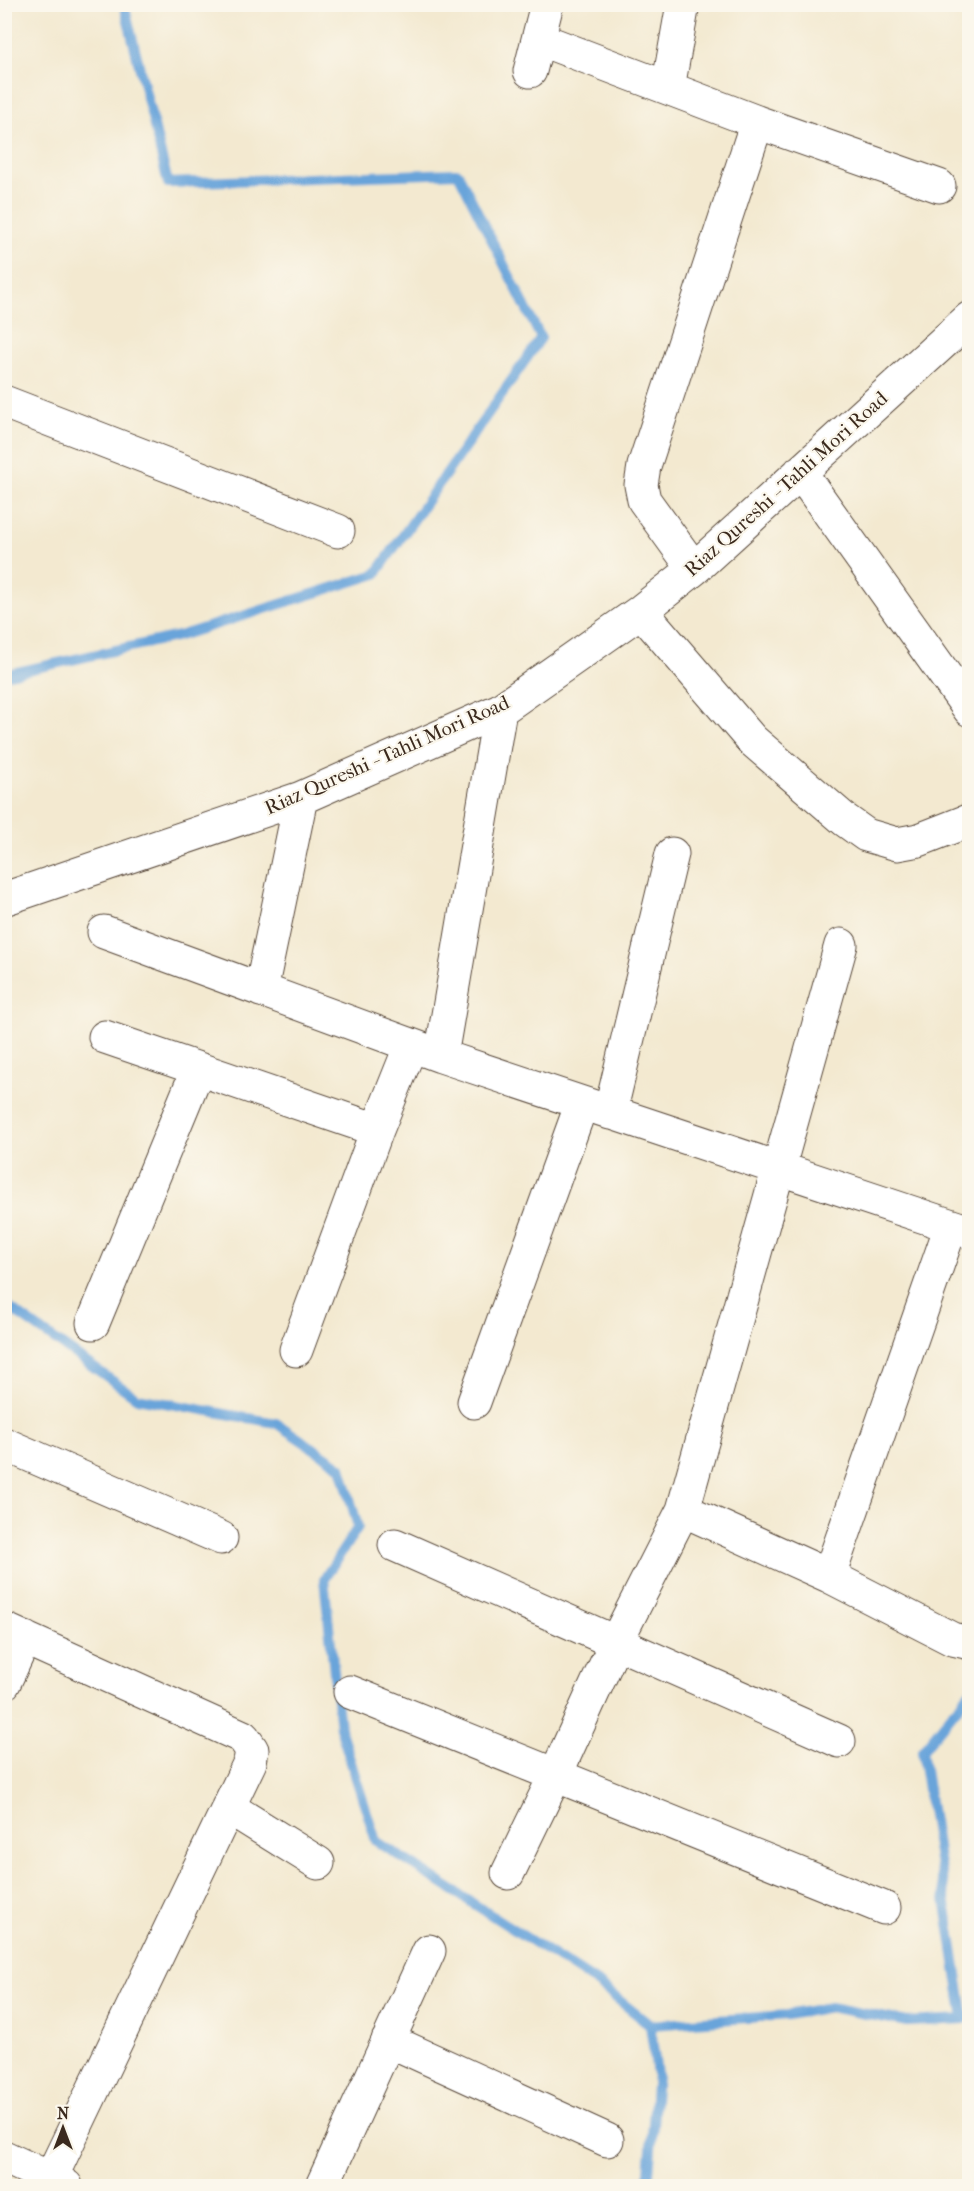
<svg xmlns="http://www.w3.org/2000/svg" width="974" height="2191" font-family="'IM FELL French Canon',serif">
  <rect width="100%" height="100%" fill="#fbf7ec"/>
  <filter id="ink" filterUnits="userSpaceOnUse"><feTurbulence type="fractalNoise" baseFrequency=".0167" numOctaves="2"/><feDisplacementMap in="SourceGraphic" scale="12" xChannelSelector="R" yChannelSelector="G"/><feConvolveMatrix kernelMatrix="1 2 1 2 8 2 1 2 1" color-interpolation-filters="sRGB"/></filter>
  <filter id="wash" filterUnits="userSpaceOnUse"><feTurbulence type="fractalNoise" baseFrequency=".008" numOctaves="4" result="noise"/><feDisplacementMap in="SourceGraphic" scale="24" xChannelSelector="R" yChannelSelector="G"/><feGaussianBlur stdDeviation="1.35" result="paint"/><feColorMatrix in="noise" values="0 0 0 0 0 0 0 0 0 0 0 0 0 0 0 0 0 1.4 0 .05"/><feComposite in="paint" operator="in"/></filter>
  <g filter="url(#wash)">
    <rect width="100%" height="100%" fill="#f3e9d0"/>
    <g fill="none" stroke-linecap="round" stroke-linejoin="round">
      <path stroke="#69a4da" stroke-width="10" d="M4,675l175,-39 197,-62 165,-236 -83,-165 -290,10 -44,-179
        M4,1304l133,94 139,25 65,44 17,60 -34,52 16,149 36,113 224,144 50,40 7,49 -9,112
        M650,2025l137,-10 43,-8 77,15 57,-3 -42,-268 48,-59"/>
    </g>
  </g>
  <g filter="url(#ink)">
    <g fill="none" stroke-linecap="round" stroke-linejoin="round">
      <defs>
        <path id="minor" d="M539,39l218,83 182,64
          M530,71l17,-67
          M668,88l15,-84
          M4,402l334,129
          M800,472l170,238
          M694,569l-50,-69 -3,-15 3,-19 113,-344
          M641,611l111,129 93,80 21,15 31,9 22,-4 51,-20
          M4,899l297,-101 199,-88 141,-99 53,-42 276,-251
          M104,932l337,124 529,176
          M261,990l40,-192
          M105,1037l272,93
          M441,1056l59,-346
          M610,1113l62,-259
          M93,1323l105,-254
          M296,1350l81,-220 34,-85
          M474,1402l108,-299
          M4,1444l217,94
          M683,1510l146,66 123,63 18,4
          M395,1545l444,196
          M829,1576l122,-350
          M4,1629l239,108 9,13 -2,12 -203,424
          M4,1683l21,-45
          M350,1692l534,216
          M228,1807l90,56
          M508,1873l47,-97 61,-134 67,-132 158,-565
          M388,2040l219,100
          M4,2157l62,29
          M322,2186l107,-235"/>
      </defs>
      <use href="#minor" stroke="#574739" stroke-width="35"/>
      <use href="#minor" stroke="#fff" stroke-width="33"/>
    </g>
  </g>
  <g text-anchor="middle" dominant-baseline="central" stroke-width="4.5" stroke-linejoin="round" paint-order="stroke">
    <g font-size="20" fill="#3b2a1e" stroke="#fbf7ec">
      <text transform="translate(786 484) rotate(-42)">Riaz Qureshi - Tahli Mori Road</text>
      <text transform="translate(387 755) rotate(-24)">Riaz Qureshi - Tahli Mori Road</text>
    </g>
  </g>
  <rect width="974" height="2191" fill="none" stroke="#fbf7ec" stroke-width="24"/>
  <g transform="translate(63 2128)" stroke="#fbf7ec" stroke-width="4.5" paint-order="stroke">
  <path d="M0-4.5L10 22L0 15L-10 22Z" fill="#3b2a1e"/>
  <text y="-9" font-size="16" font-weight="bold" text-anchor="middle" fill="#3b2a1e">N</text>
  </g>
</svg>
